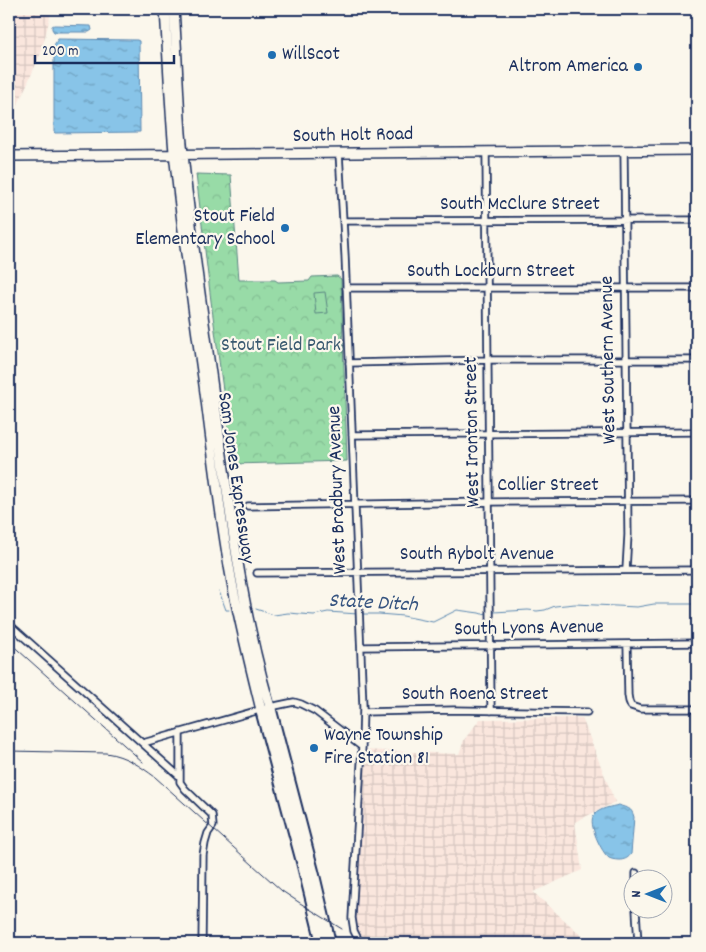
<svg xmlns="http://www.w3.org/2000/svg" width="706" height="952" font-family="Dekko,sans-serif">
  <defs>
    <pattern id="industrial-grid" width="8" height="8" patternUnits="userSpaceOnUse" patternTransform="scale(1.25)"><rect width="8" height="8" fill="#fae6dd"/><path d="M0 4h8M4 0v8" fill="none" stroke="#d6c6c0"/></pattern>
    <pattern id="forest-crowns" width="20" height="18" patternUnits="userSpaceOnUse" patternTransform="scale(1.25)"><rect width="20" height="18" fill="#98dba7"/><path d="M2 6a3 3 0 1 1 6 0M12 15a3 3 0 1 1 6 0" fill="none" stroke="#82bc92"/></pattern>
    <pattern id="water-ripples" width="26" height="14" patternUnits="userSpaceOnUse" patternTransform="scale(1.25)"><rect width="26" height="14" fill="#88c4e8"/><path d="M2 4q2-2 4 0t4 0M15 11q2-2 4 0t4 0" fill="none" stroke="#6ea0bf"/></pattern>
  </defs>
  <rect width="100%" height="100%" fill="#fbf7ec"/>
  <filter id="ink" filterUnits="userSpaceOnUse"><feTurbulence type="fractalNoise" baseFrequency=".02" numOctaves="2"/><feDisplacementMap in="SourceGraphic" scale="10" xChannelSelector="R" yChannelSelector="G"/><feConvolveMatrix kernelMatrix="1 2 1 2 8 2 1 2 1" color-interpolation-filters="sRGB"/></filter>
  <g filter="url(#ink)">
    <path fill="url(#industrial-grid)" d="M9,9h43l-11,44 -26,58h-6z
      M582,718l33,84 -40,20 7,48 -49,22 57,51h-221l-13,-13 -1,-13 2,-66 7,-101 95,4 5,-14 16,-21z"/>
    <path fill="url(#forest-crowns)" stroke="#5a8582" d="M196,174l35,1 8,105h36l3,2 31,-1 3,-4 25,-1 4,3 6,182 -114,3 -22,-163z"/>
    <path fill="#98dba7" stroke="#5a8582" d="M325,292l3,21 -12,1 -2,-21z"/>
    <path fill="url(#water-ripples)" stroke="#5c88b1" d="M54,25l37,1 1,4 -3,2h-35l-2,-3v-3z
      M58,39l79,1 2,1 1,91 -85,1 -1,-1v-87z
      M619,805c8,4 12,1 15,12l-3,37c-3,4 -5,5 -10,6 -3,0 -8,0 -12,-2 -7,-5 -22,-35 -15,-43 6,-7 17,-8 25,-10z"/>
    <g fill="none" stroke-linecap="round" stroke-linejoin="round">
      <path stroke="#5c88b1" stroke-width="1" d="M219,591l7,19h3
        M256,609l18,6 14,-2 26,2 14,-3 30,2
        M494,612l34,-2 9,1 8,-1 10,-4 20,-2 62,3 17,-3h43
        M362,614h17l24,2 30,6 24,-12 22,3 3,1 5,-1"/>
      <defs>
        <path id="minor" d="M624,150l4,385 -2,35
          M486,152l5,559
          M339,153l6,102 18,452 -1,40 -10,171 2,13 6,12
          M343,221l354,-1
          M346,288h351
          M349,363l139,-3h209
          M352,435l345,-3
          M248,506l242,-4 207,-1
          M257,573l440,-3
          M9,624l170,152
          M627,644l1,51 1,6 2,5 9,3h57
          M361,647l336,-4
          M363,712l91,-2 133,2
          M180,732v50l5,7 27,26 1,11 -5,7 -3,10 -2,12 -1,88
          M143,743l127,-36 24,-5 7,2 14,7 47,36
          M636,880v-7
          M636,910l2,33"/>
        <path id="primary" d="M165,9c3,48 5,96 9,143 8,78 19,156 30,233 9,68 16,136 29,203 8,41 18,81 28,122
          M174,9c3,41 4,83 7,124 8,90 22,180 34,270 14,102 26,205 55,304
          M9,156l688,-6"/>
        <path id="motorway" d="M270,707l43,164 17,72
          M261,710l41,152 20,81"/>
      </defs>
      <use href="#minor" stroke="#1b2f5e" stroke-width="9"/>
      <use href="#primary" stroke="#1b2f5e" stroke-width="12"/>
      <use href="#motorway" stroke="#1b2f5e" stroke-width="14"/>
      <use href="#minor" stroke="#fbf7ec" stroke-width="5.5"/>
      <use href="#primary" stroke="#fbf7ec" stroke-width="9"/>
      <use href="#motorway" stroke="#fbf7ec" stroke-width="10"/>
      <path stroke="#1b2f5e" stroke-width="1" d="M9,642l134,120
        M9,751l97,2c20,3 34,13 49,24l127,114 18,12 42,26"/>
    </g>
  </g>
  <g fill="#1f6fb2" stroke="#fbf7ec" stroke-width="2">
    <circle cx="272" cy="55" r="5"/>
    <circle cx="638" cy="67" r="5"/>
    <circle cx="285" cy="228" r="5"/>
    <circle cx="314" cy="748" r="5"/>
  </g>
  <g text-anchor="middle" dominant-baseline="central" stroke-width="4.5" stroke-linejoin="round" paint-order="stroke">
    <g font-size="20" fill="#1b2f5e" stroke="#fbf7ec" text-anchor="start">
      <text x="282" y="55">WillScot</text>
      <text x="628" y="67" text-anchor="end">Altrom America</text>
      <text x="275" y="217" text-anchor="end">Stout Field<tspan x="275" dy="23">Elementary School</tspan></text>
      <text x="324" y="736">Wayne Township<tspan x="324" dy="23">Fire Station 81</tspan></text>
    </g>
    <g font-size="20" fill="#1b2f5e" stroke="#fbf7ec">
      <text transform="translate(353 136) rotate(-1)">South Holt Road</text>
      <text x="520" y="205">South McClure Street</text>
      <text x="491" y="272">South Lockburn Street</text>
      <text transform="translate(609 360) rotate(-91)">West Southern Avenue</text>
      <text transform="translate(473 432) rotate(-91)">West Ironton Street</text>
      <text transform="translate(235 478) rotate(82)">Sam Jones Expressway</text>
      <text x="548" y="486">Collier Street</text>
      <text transform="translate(338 490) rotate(-92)">West Bradbury Avenue</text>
      <text x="477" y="555">South Rybolt Avenue</text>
      <text transform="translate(529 629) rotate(-1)">South Lyons Avenue</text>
      <text x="475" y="695">South Roena Street</text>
    </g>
    <g font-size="20" fill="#3a5a70" stroke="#fbf7ec">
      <text x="281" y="346">Stout Field Park</text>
    </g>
    <g font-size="21" font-style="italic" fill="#365480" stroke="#fbf7ec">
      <text transform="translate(373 604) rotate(3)">State Ditch</text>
    </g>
  </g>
  <rect width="706" height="952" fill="none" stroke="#fbf7ec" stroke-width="30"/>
  <rect x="15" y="15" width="676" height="922" fill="none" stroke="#1b2f5e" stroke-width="2" filter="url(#ink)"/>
  <g transform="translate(648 894) rotate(270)"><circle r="24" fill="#fbf7ec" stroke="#a1a7b3"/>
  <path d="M0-4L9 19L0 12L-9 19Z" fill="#1f6fb2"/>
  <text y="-8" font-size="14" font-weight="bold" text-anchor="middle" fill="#1b2f5e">N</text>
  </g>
  <path d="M35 55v8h139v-8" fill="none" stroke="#1b2f5e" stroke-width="2.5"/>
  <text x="42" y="55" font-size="15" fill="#1b2f5e" stroke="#fbf7ec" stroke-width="4" paint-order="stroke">200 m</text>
</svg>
